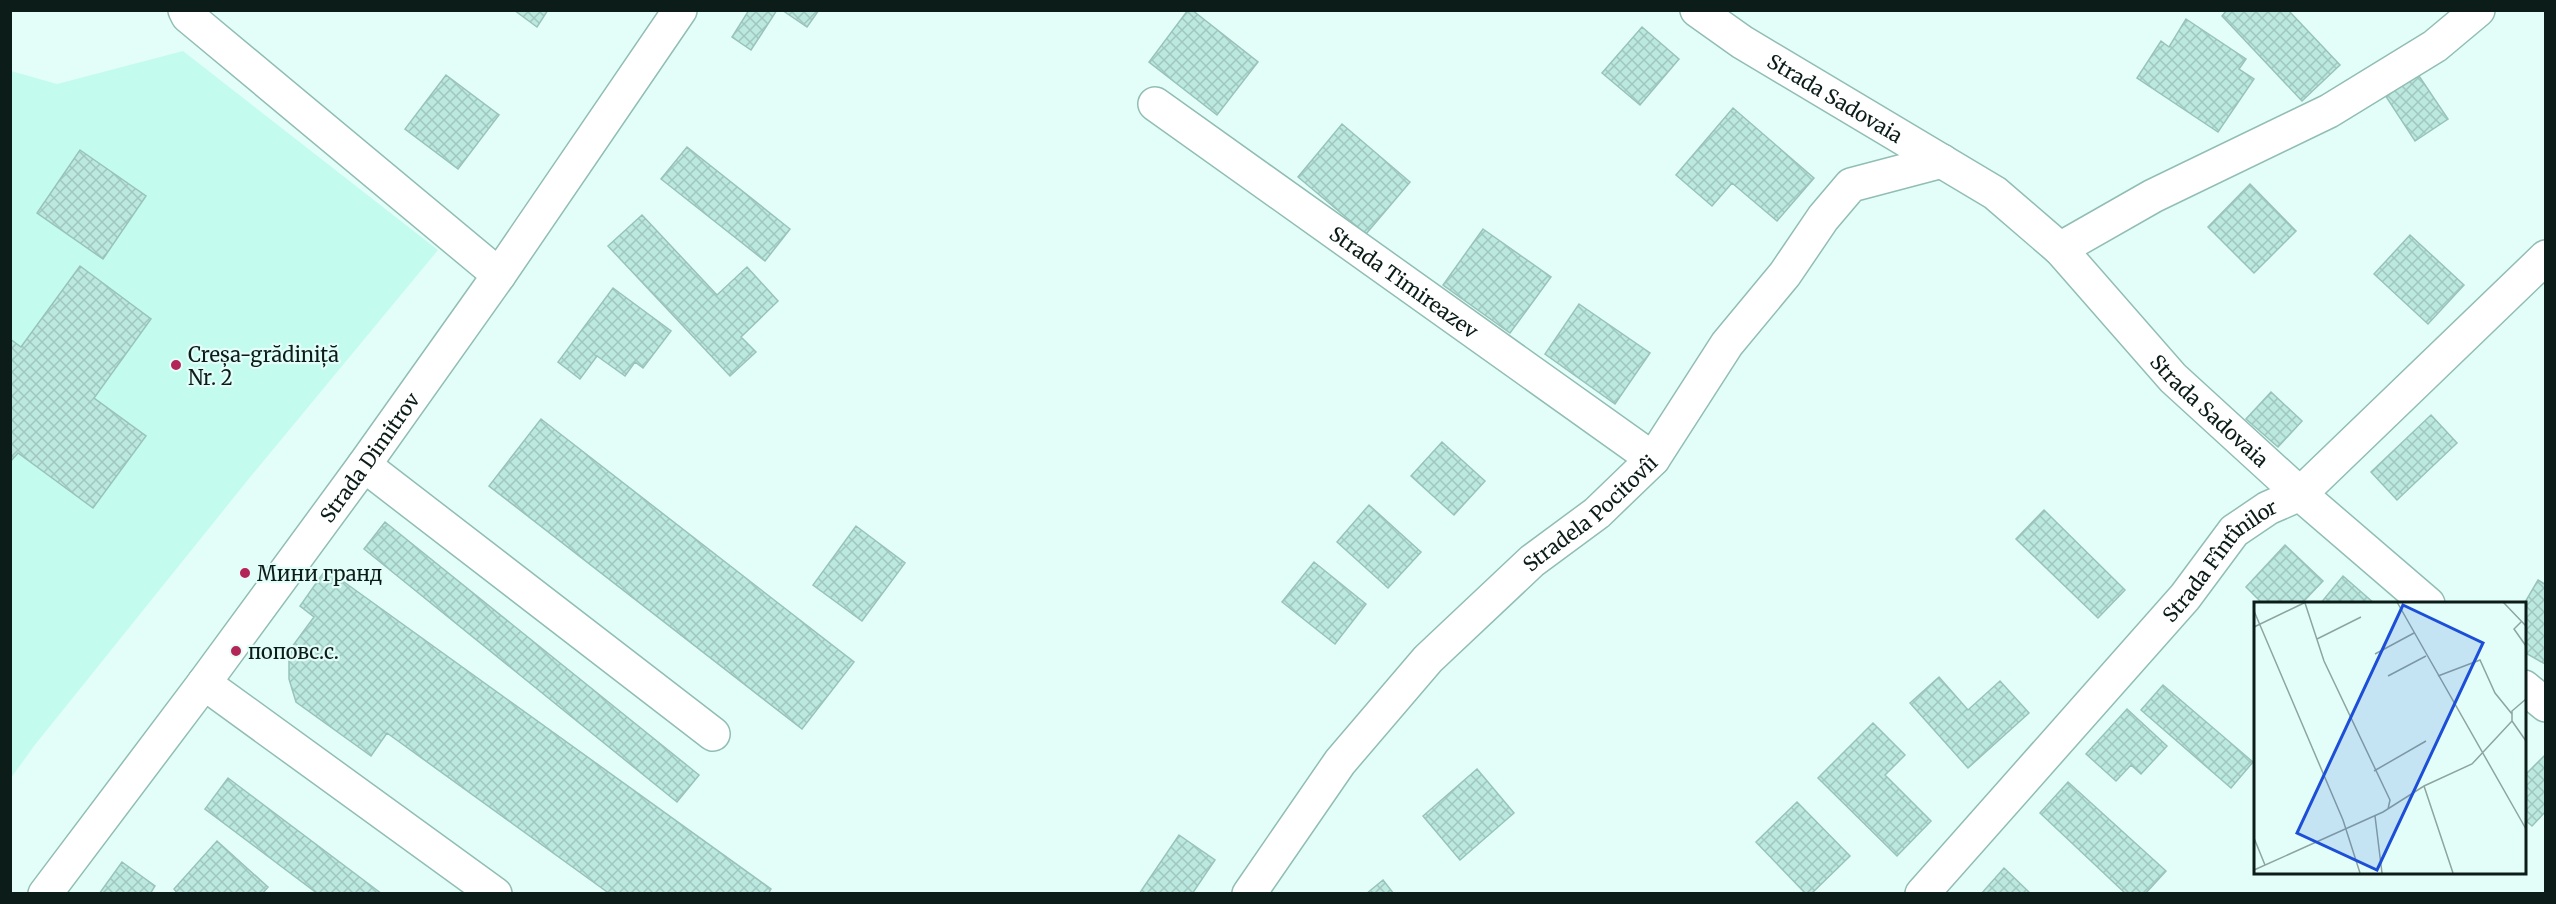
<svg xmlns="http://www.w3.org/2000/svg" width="2556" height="904" font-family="Merriweather,serif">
  <defs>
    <pattern id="building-cross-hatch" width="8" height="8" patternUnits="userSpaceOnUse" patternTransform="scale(1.5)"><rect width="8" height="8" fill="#bce9df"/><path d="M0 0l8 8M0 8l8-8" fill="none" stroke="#a0c7bf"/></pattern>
  </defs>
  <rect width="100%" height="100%" fill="#e3fef8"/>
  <path fill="#c4fbef" d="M183,51l255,199 -191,231 -213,265 -23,32v-707l46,13z"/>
  <path fill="url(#building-cross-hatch)" stroke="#98c3ba" stroke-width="1.5" d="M514,10h34l-11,17z
    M749,10h28l-26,40 -19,-13z
    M782,10h37l-12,17z
    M1188,10h4l66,52 -41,53 -68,-53z
    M2227,10h61l52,55 -38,36 -80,-85z
    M2186,19l60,40 -7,10 15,10 -36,53 -81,-54 24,-37 8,6z
    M1642,27l37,32 -39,46 -38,-32z
    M2417,73l31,46 -33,22 -30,-46z
    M446,75l53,40 -41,54 -53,-40z
    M1733,108l81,70 -37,43 -45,-38 -20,23 -36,-31z
    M1342,124l68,58 -44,52 -68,-57z
    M687,147l103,82 -25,32 -104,-82z
    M80,150l66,46 -43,63 -66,-46z
    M2250,184l46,47 -42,42 -46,-46z
    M642,215l75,80 30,-28 31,34 -37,36 15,15 -26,24 -122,-130z
    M1483,229l68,48 -41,56 -67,-48z
    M2410,235l54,50 -36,39 -54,-50z
    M80,266l71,53 -57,79 52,38 -53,72 -75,-55 -8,9v-123l11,8z
    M613,288l58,43 -28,37 -8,-6 -10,14 -28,-20 -17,23 -22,-17z
    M1579,304l71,49 -35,51 -70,-50z
    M2271,392l31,29 -24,26 -32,-28z
    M2431,415l26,28 -60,57 -26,-28z
    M541,419l313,243 -52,67 -313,-243z
    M1442,442l43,39 -31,34 -43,-39z
    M1369,505l52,47 -33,36 -51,-46z
    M2044,510l81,80 -27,28 -82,-79z
    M385,522l314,253 -22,27 -313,-253z
    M856,526l49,37 -43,58 -49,-36z
    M2285,545l38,36 -22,23h-38l-17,-17z
    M1314,562l52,42 -31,40 -53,-42z
    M326,569l445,320 -3,5h-158l-223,-161 -16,23 -75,-54 -7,-23v-28l25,-34 -14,-11z
    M2343,576l32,28h-55z
    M2538,580l8,5 -1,79 -21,-12v-48z
    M1939,677l29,33 32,-29 29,32 -61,55 -58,-65z
    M2163,685l90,77 -22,26 -90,-78z
    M2127,709l40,37 -26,28 -10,-9 -15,16 -30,-27z
    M1873,723l32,32 -20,20 46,46 -34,35 -79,-78z
    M2546,754v57l-14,15 -8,-7v-43z
    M1477,769l37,44 -54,47 -37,-44z
    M228,778l154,116h-64l-113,-85z
    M2068,782l98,89 -21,23h-19l-86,-81z
    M1797,802l53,54 -39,38h-5l-50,-52z
    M1179,835l36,25 -23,34h-53z
    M217,841l51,46 -6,7h-84l-4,-5z
    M122,862l33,24 -5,8h-51z
    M2004,868l27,26h-50z
    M1383,880l11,14h-28z"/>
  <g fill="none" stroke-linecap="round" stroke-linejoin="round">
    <defs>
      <g id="minor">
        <path d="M185,10l3,6 311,259"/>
        <path id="s1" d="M1697,10l45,32 253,151 65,56 113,129 127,116 128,110"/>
        <path id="s2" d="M1155,104l498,355"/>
        <path d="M2060,249l93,-53 176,-85 106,-65 43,-36"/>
        <path d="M364,465l349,269"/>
        <path d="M204,683l291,211"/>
        <path d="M2524,687l22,18"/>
        <path id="s3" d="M45,894l159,-211 160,-218 135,-190 181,-265"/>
        <path id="s4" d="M1249,894l91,-132 88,-103 104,-98 65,-48 56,-54 74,-115 58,-70 38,-56 28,-33 91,-24"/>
        <path id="s5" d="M1922,894l263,-297 49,-66 34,-23 32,-14 246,-237"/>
      </g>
    </defs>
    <use href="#minor" stroke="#92bdb4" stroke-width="36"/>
    <use href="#minor" stroke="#fff" stroke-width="33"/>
  </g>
  <g fill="#b32457" stroke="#e3fef8" stroke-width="2">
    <circle cx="176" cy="365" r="6"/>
    <circle cx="245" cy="573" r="6"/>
    <circle cx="236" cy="651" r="6"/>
  </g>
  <g text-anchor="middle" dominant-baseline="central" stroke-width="4.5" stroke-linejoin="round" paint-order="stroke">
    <g font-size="20" fill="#0b1c19" stroke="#e3fef8">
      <text stroke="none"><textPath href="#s1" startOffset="164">Strada Sadovaia</textPath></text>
      <text stroke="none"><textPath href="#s2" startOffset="306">Strada Timireazev</textPath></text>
      <text stroke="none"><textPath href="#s1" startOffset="656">Strada Sadovaia</textPath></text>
      <text stroke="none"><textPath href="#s3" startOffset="544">Strada Dimitrov</textPath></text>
      <text stroke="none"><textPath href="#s4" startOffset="514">Stradela Pocitovîi</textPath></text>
      <text stroke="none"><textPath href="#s5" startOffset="448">Strada Fîntînilor</textPath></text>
    </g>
    <g font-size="20" fill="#0b1c19" stroke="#e3fef8" text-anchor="start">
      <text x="188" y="354">Creșa-grădiniță<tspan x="188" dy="23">Nr. 2</tspan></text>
      <text x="257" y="573">Мини гранд</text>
      <text x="248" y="651">поповс.с.</text>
    </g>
  </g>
  <g transform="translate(2254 602)">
    <rect width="272" height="272" fill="#e3fef8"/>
    <path fill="none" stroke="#8da49f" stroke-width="1.5" d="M143,0l129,227M249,0l23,24M51,1l19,58 66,139 -2,9M0,9l89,209 17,53M267,20l-7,7 12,17M0,25l52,-25M63,37l44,-22M121,52l39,-21M134,74l38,-20M184,74l42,-16 15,33 17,21M258,119l14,20M120,169l52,-30M170,184l29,87M121,214l7,57M0,236l11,27M0,268l129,-58 41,-26 48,-22 40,-43v-10l14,-12"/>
    <path fill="#1d4ed8" fill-opacity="0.15" stroke="#1d4ed8" stroke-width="3" d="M149,3l80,38 -106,227 -80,-37z"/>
    <rect width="272" height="272" fill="none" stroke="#0b1c19" stroke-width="3"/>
  </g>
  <rect width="2556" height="904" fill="none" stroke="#0b1c19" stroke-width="24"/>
</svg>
